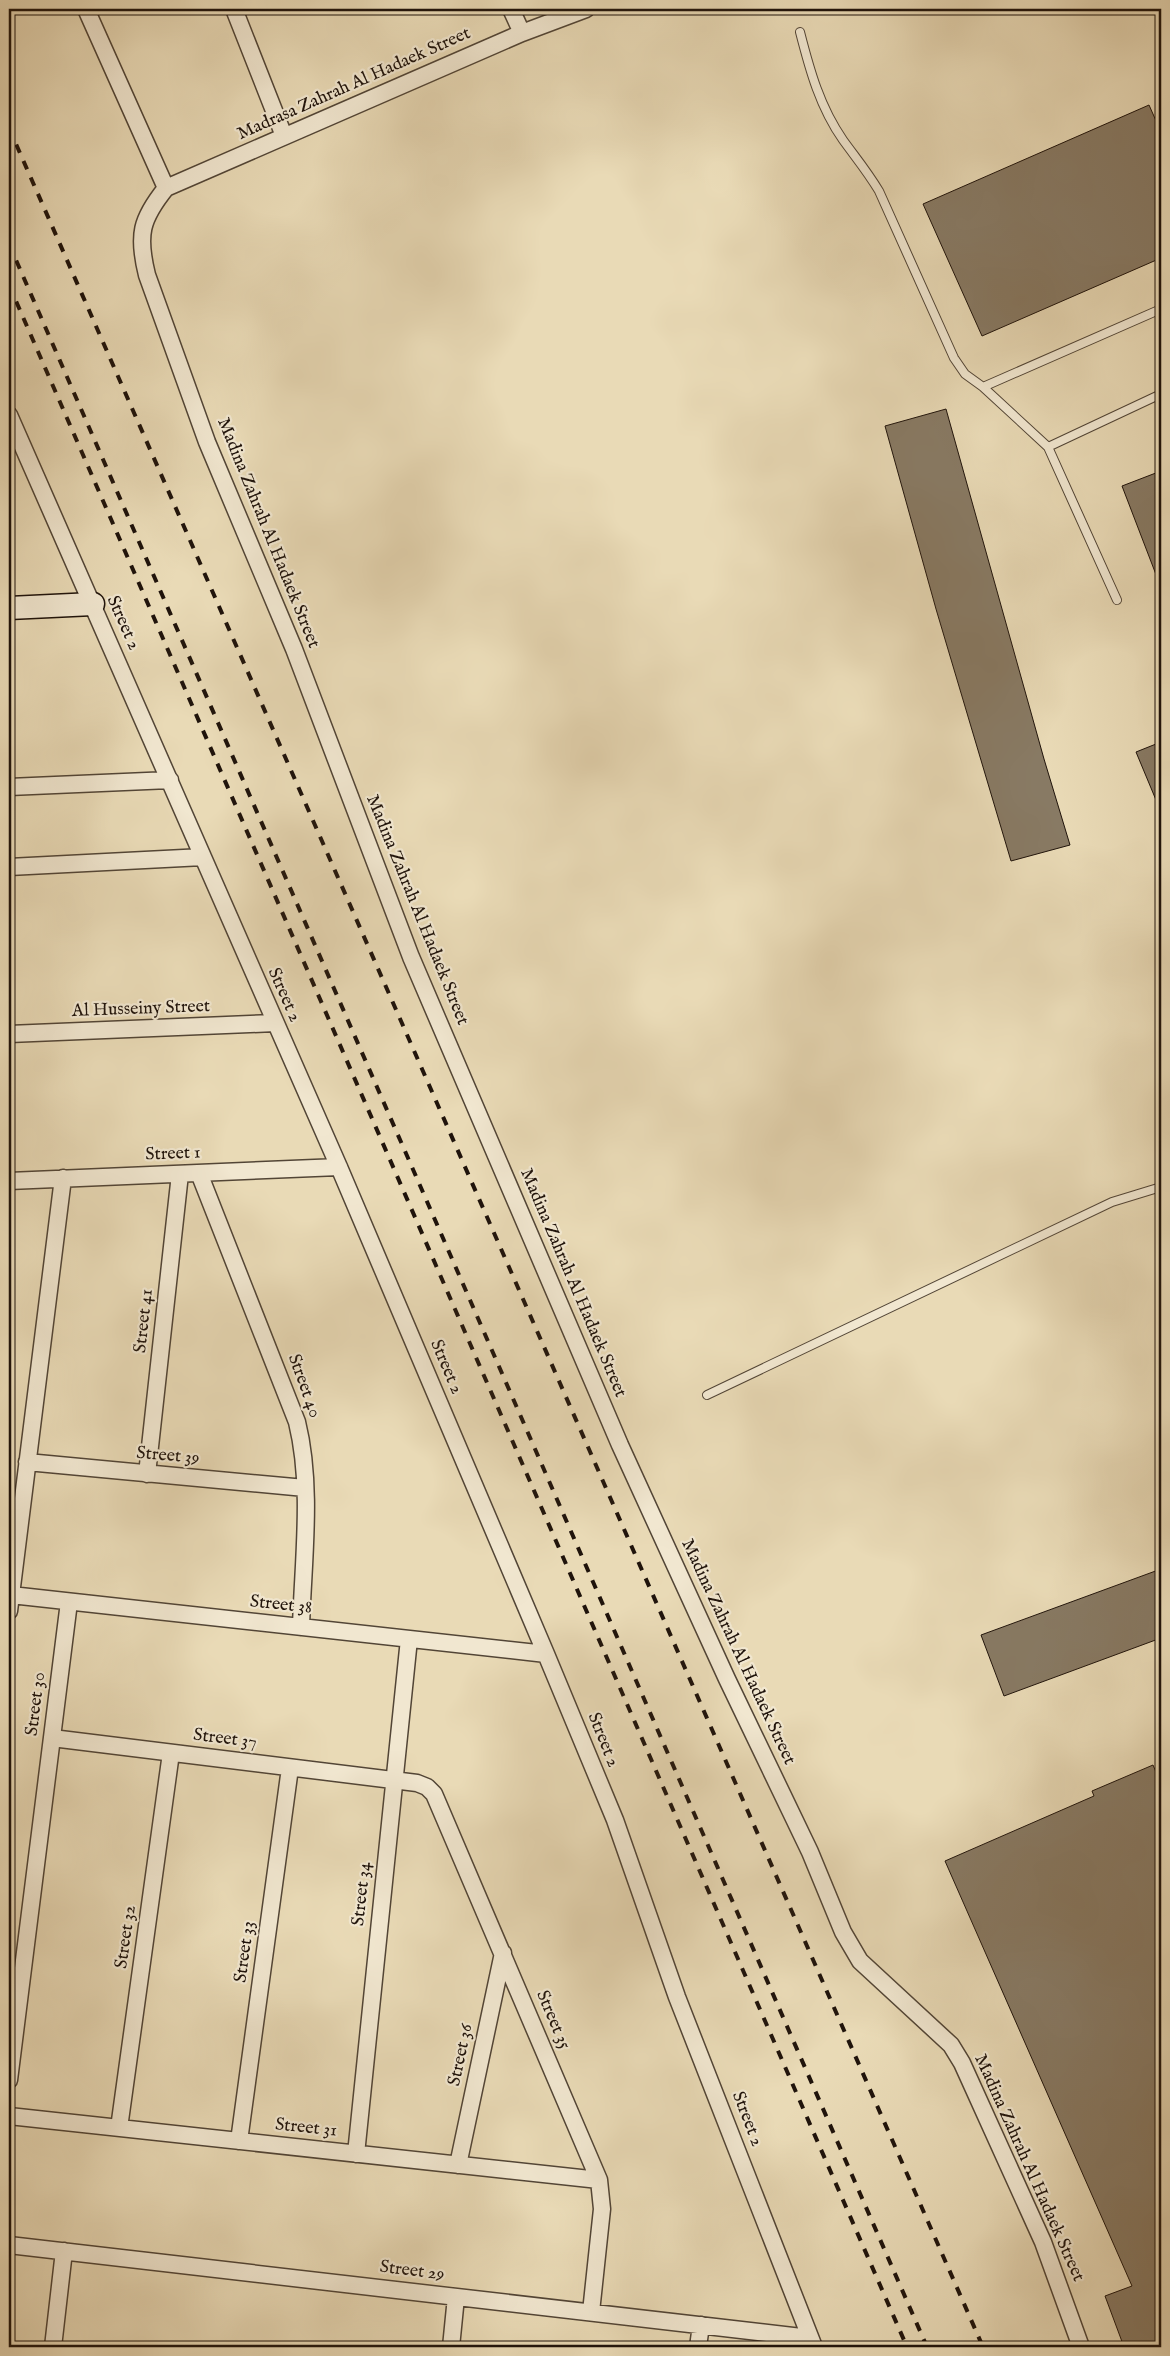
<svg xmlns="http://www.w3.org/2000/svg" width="1170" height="2356" font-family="'IM FELL English',serif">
  <rect width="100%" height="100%" fill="#e9dab6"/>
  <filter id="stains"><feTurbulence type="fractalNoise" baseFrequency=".004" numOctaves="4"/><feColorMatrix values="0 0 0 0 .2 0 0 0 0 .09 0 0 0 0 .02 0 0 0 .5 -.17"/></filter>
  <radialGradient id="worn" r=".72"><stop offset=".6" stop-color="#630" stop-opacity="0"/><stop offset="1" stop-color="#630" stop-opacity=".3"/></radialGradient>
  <path fill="#887a64" stroke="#1f130b" d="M1149,105l12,27v126l-179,78 -59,-132z
    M946,409l98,350 26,86 -59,16 -75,-252 -51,-183z
    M1161,471v113l-1,1 -38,-99z
    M1161,742v70l-25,-60z
    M1161,1569v69l-157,58 -23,-61z
    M1153,1765l8,19v563h-37l-19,-51 27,-10 -187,-425 149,-65 -2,-5z"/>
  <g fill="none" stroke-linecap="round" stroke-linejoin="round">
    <defs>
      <path id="lane" d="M800,32c10,39 20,75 43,108 13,18 24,31 36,51l75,167 11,16 18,13 178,-78
        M983,387l65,60
        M1117,600l-69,-153 113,-53
        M707,1395l405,-193 49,-15"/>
      <path id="street" d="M86,9l80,179
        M234,9l50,127
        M511,9l11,24
        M586,9l-64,24 -356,155c-25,31 -29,47 -19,87l60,167 87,207 117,308 209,488 107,234 83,173 33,80 17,29 91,84 11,18 81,179 38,105
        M9,415l330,752 207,487 69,166 62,177 137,350
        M9,787l161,-7
        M9,867l194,-10
        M9,1034l266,-11
        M199,1173l98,249c16,65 6,138 4,205
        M9,1181l330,-14
        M27,1462l278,26
        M147,1474l33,-300
        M11,1595l535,59
        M9,1611l54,-433
        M52,1738l365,45 10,4 7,7 165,386 3,29 -11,103
        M9,2080l60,-478
        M9,2116l590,64
        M119,2128l52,-375
        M239,2141l51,-373
        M356,2154l53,-515
        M458,2165l45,-212
        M9,2245l801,93
        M53,2347l11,-96
        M451,2347l5,-50
        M698,2347l3,-22"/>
      <path id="secondary" d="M9,608l84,-4"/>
    </defs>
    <use href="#lane" stroke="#524536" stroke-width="10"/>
    <use href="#street" stroke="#524536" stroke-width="19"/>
    <use href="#secondary" stroke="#1f130b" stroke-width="25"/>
    <use href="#lane" stroke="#f1e7d0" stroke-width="8"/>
    <use href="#street" stroke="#f1e7d0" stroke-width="16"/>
    <use href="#secondary" stroke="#f1e7d0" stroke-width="22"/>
    <path stroke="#1f130b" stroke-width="4" stroke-dasharray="9 9" stroke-linecap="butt" d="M9,128l974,2219
      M9,244l918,2103
      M9,285l898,2062"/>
  </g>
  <g text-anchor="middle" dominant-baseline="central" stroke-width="4.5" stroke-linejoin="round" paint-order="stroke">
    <g font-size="18" fill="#1f130b" stroke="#f1e7d0">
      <text transform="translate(354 84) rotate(-24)">Madrasa Zahrah Al Hadaek Street</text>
      <text transform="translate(268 533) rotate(68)">Madina Zahrah Al Hadaek Street</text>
      <text transform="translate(123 623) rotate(66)">Street 2</text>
      <text transform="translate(417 910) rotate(68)">Madina Zahrah Al Hadaek Street</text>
      <text transform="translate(284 995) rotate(66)">Street 2</text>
      <text transform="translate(141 1009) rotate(-2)">Al Husseiny Street</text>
      <text transform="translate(173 1154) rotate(-2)">Street 1</text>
      <text transform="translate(573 1283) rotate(67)">Madina Zahrah Al Hadaek Street</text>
      <text transform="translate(144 1321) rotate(-84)">Street 41</text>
      <text transform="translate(446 1367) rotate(67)">Street 2</text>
      <text transform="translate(304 1386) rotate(70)">Street 40</text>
      <text transform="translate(168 1456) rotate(5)">Street 39</text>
      <text transform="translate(281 1605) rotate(6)">Street 38</text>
      <text transform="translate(738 1652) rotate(65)">Madina Zahrah Al Hadaek Street</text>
      <text transform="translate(36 1704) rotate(-83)">Street 30</text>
      <text transform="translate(225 1739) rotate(7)">Street 37</text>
      <text transform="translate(603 1740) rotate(68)">Street 2</text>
      <text transform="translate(362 1894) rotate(-84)">Street 34</text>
      <text transform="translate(126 1937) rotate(-82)">Street 32</text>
      <text transform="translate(245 1952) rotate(-82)">Street 33</text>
      <text transform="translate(553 2020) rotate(67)">Street 35</text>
      <text transform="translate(461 2055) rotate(-78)">Street 36</text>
      <text transform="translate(747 2119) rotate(69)">Street 2</text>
      <text transform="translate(306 2128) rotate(6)">Street 31</text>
      <text transform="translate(1029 2168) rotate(66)">Madina Zahrah Al Hadaek Street</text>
      <text transform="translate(412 2271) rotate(7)">Street 29</text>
    </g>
  </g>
  <rect width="1170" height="2356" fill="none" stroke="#e9dab6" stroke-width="30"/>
  <rect x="10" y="10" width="1150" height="2336" fill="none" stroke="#1f130b" stroke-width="2.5"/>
  <rect x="15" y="15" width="1140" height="2326" fill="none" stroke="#1f130b"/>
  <rect width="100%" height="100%" filter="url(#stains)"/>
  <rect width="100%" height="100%" fill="url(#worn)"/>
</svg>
